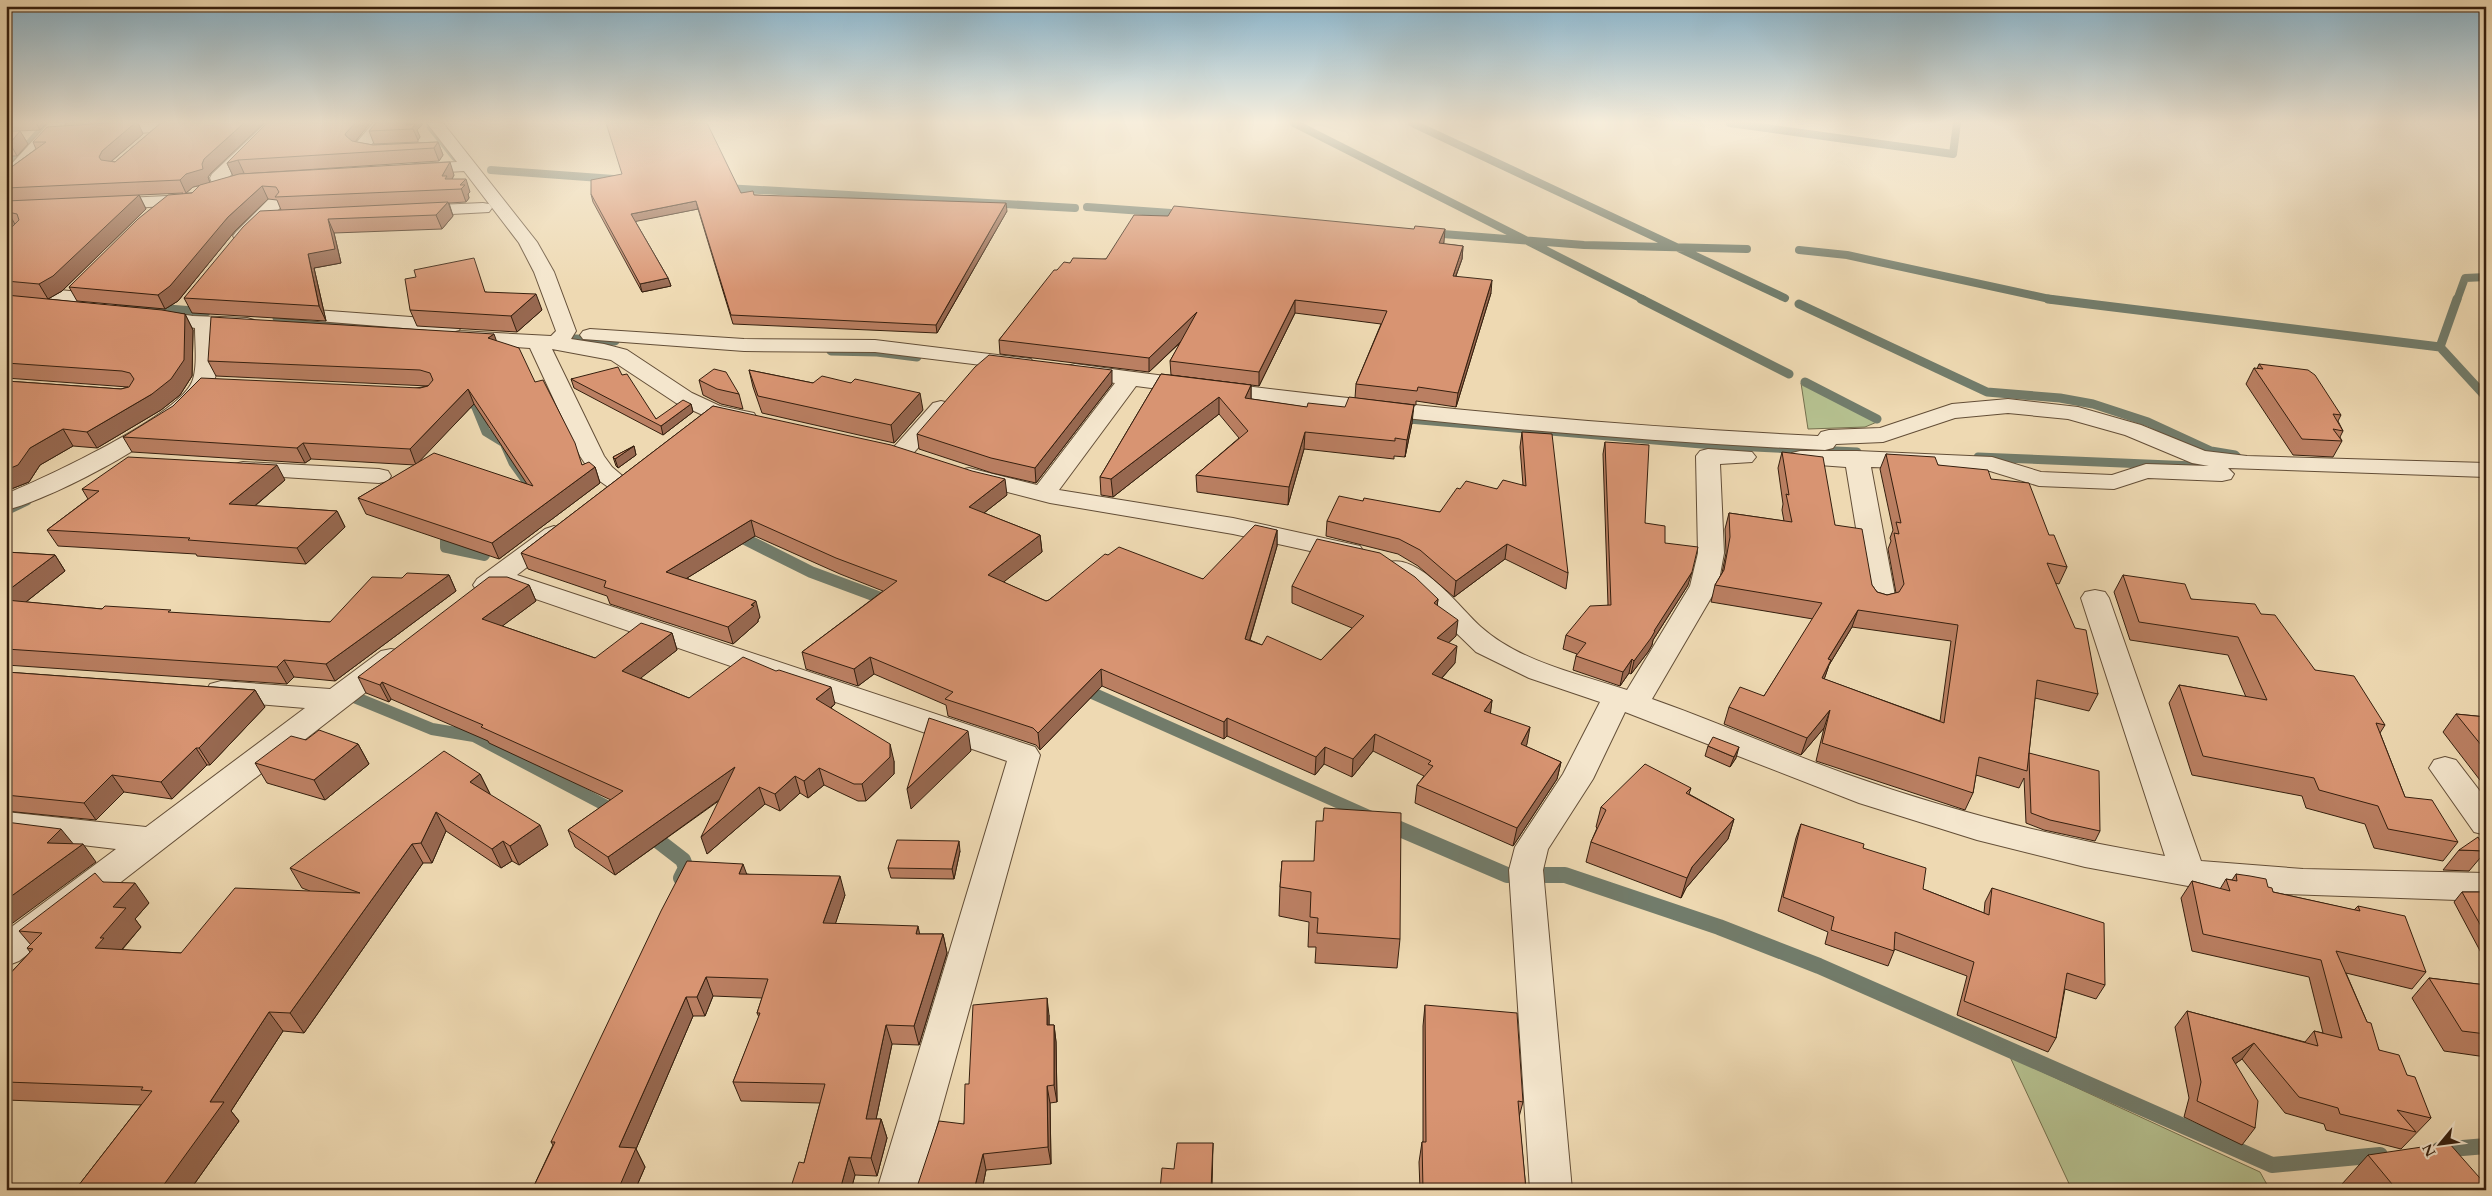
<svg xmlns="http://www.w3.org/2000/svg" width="2492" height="1196" font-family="Cardo,serif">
  <rect width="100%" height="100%" fill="#eed9b2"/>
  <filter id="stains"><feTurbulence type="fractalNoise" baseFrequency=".004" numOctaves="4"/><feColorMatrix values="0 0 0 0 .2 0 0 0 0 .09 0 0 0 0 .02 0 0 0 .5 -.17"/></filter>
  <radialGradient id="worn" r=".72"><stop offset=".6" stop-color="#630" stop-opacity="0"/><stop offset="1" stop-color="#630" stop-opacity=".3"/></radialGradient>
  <path fill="#b5c08f" stroke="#75704e" d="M1801,383l76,39 -12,5 -57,2z
    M2010,1057l250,115 10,18h-198z"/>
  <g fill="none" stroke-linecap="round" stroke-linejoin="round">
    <path stroke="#727c6b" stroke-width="8" d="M1294,123l350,177
      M1412,123l373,175
      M1730,123l223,31 4,-31
      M431,127l24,30
      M6,169l42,-46
      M491,170l123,9
      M725,188l350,20
      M1087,207l98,7
      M1430,233l154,12 163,4
      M1799,250l48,5 207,45
      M2457,300l8,-22 21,-1"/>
    <path stroke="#727c6b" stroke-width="9" d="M1641,299l148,75
      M2048,299l392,48
      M2457,299l-17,48 46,50
      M105,304l101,8
      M1799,304l188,88 73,6 33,6 55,18 63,29 24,4 3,3
      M277,318l106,8
      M556,338l59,3
      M831,351l46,1 40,5
      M1805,382l72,37
      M460,401l15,4 11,27 18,11 9,20 15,21
      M1397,418l316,27 144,7
      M1978,457l216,9
      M6,511l21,-10"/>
    <path stroke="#727c6b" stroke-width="12" d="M457,531l-11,10v6l38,8
      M735,534l76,38 78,29
      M1081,688l290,129
      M354,697l78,32 42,7 142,75"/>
    <path stroke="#727c6b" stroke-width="16" d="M1388,824l119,51h58l154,52 100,39 453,199 108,-10
      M648,833l35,27 3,8 -5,10
      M2439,1150l47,-4"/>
    <defs>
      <path id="minor" d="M49,123h17l-54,61 -6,1v-15z
        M139,123h89l-8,5 -116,7 -8,-5 8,-5z
        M266,123h17l-56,56 3,7 -3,4h-12l-5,-12 2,-4z
        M373,123h17l-20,23 26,2 2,3 -2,3c-12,3 -36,6 -44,-6z
        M427,123h16l94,119 17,30 22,59 -5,8 33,5 23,6 65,43 28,13 34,7 3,5 -3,5 -8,2 -41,-9 -29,-13 -65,-43 -59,-11 52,107 8,11 20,17 -3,5 -9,2 -9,-2 -17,-12 -14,-21 -50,-108 -70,-5 -7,-2 -3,-4 3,-4 7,-2 91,5 5,-5 -22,-59 -15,-29 -55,-72 -49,3 -6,-1 -2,-4 2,-4 6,-1 42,-2z
        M196,192l6,1 3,4 -7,7 -6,1 -87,4 -6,-1 -3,-4 3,-4 6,-1 83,-4z
        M276,197l6,1 3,4 -3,4 -34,34h-12l-3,-4 3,-4 34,-34z
        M483,203l6,1 3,4 -3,4 -74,4 -6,-1 -3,-4 3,-4 6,-1z
        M6,285l107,10 7,2 3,4 -3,4 -7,2 -107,-10z
        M288,308l164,12 7,2 3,4 -3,4 -7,2 -171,-14 -3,-4 3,-4z
        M153,310l40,6 54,2 7,2 3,4 -3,4 -38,1c0,16 4,42 -4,57 -24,42 -158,113 -206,124v-16c38,-16 171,-77 186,-112 6,-15 3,-38 3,-54l-49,-8 -3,-4 3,-4z
        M590,329l154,10 131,1 148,18 8,1 3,5 -3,5 -8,1 -148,-18 -131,-1 -161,-12 -3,-4 3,-4z
        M1075,364c247,34 494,60 743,72l3,-4 8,-2 51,-2 72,-24 56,-5 70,8 63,18 64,26 42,5 239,7v14l-258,-9 6,6 -3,5 -9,2 -74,-3 -34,11 -75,-3 -49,-15 -119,-4 25,134 -4,6 -10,3 -10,-3 -4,-6 -22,-134 -54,-4 -4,-5 4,-5 8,-2h57l135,6 49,15 71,3 34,-11 63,2 -17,-3 -67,-28 -57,-16 -60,-6 -53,5 -72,24 -47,2 -3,4 -8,2c-231,-11 -460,-33 -689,-64l-77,104 174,28 127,28 4,6 -4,6 -9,2 -118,-26 -183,-31 -90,-23 -3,-5 3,-5 9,-2 68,17 78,-102 -48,-7 -3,-5 3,-5z
        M941,401l8,2 3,5 -3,5 -40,45 -8,2 -8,-2 -4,-5 4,-5 40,-45z
        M1708,449l44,3 4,5 -4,5 -32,2 4,89 -6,33 -66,113c66,23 129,52 194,75 104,37 211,64 319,82l-84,-258 4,-6 10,-2 10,2 4,6 92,263 102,8 183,4v28l-229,-8 -69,-7 -103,-19 -108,-27 -118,-37 -234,-91 -32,67 -45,70 -5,21 29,320h-42l-21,-320 6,-23 48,-73 37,-72 -71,-24 -53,-26 -61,-59 -26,-19 -4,-6 4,-6c31,-8 70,45 92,65 39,35 98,47 146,63l63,-104 8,-33 -2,-97 4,-5z
        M243,462l136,7 9,2 3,5 -3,5 -9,2 -145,-9 -3,-5 3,-5z
        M554,526l9,3 4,5 -4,5 -46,36 518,172 5,8 -121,435h-42l130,-429 -506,-174 -14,6 -10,-2 -4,-6 4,-6 68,-50z
        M391,649l10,2 5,7 -5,7 -382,296 -13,5v-35l110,-82 -110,-13v-24l140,15 159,-119 -84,-7 -11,-3 -4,-7 4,-7 11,-3 109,8 51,-38z
        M2445,757l11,3 30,39v36l-12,-3 -45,-64 5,-8z"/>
    </defs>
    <use href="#minor" stroke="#634e37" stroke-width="2"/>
    <use href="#minor" fill="#f4e6cd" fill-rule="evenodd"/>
  </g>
  <path fill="#ba7f62" stroke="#351f0e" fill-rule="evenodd" d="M6,123h41l-7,7 -23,1h3l8,13 -11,12h-11z
    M65,123h73l5,11 -31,27 3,1 46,-39h103l-53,50 -3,4 2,6 23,-7 -6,-13 40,-40h103l-15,19 18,3 65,-3 5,13 -4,6 -197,13 212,1 -2,4 18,13 -2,2 1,4 -3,4 -17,1 4,13 -11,13 -108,4 7,30 -27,5 12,53 -134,-8 -8,-15 97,-88 -4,-10 -9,-1 -33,32 -57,70 -13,8 -88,-8 -8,-14 114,-94 -44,2 7,14 -84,82 -14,8 137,15 8,16 -1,46 -12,19 -19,15 -64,38 -24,-2 -33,19 -11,17 -23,9v-110l115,8 7,-2 -122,-9v-145l4,-4 -4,2v-60l30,-22 -3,-7 33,-16zM206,184l-14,9h-6l7,-6z
    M422,125l-5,5 3,7 -2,3v2l-44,2 -5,-13z
    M741,193l13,2 253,16 -70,122 -204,-9 -35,-115 -63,12 33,57 3,8 -29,6 -49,-90 -2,-8z
    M1444,242l-1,2 20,2 -1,13 -6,17 35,17 -35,114 -40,-6v4l-61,-7 1,-14 25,-60 -86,-11 -36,73 -88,-11 -1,-14 11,-19 -32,30 -149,-18 -1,-14 58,-70 13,-7 36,-4z
    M486,292l56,18 -25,22 -100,-6 -7,-16z
    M496,341l39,41 47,83 13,2 5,16 -101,76 -133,-45 -8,-16 57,-33 -104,-6 -6,4 -173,-11 -9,-15 305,-51 -212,-10 -8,-15zM474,404l53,80 -109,-22z
    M2259,364l82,51 -3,6 5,10 -3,6 2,4 -9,16 -40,-2 -47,-71 8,-16 3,1z
    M749,370l64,13h38l72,27 -29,33 -132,-30 -9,-26z
    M1161,374l90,11v14l161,24 -7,34 -11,-1v3l-90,-10 -16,56 -91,-13 -1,-17 43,-37 -20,-24 -106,83 -12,-2 -1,-18z
    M622,375l34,44 35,-15 2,8 -30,23 -89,-47 -3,-9z
    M699,380l40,14 4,15 -22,-5 -18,-9z
    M1112,384l-76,99 -44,-10 -73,-24 -2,-15z
    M713,406l294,89 -23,18 56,22 2,17 -39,30 43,19 3,-1 59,-45 95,24 74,-49v16l-27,94 12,5 59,15 31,-32 -60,-25v-17l146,13 -1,7 19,30 -8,7 7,20 -13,15 50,22 -2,13 37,31 -2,2 36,16 -4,17 -44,67 -98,-43 2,-18 7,-9 -51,-25 -21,26 -28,-13 -9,11 -88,-39 -3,3 -122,-53 -62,64 -4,-5 -88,-29 -2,-11 -72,-31 -16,12 -52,-17 -4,-17 81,-61 -43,-17 -85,-38 -68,42 73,39 -2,3v2l-25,22 -123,-40 -3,-8 -79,-27 -7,-16z
    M1522,432l46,141 -2,16 -61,-30 -51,38 -36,-31 -20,-12 -72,-18 1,-15 36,-20 77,11 20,-23h37l26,-4 -3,-38z
    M1605,442l40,81 20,20 23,42 -35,55 -1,5 -4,7 -17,22 -2,-1 -9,13 -47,-16 3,-14 1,-2 -14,-5 3,-14 42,-30 -5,-151z
    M634,446l2,9 -18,13 -2,-2 -3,-9z
    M1782,452l53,73 37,60 5,7 10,3 9,-2 -8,-44 3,-8 -1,-3 3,-8 -13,-61 6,-15 52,11 53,14 58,56 18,32 -8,17 -4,-1 43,111 -9,17 -54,-13 -6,55 71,78 -5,10 -51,-11 -18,-7 -2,-45 -5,10 -43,-13 -3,18 -8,17 -149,-49 8,-33 -23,27 -77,-31 5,-17 35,-11 49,-77 -102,-17 4,-17 7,-12 4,-20 -1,-24 4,-16 55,8 -2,-11 1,-6 -5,-36zM1852,627l99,14 -11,80 -116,-42 5,-14z
    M285,480l-30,26 82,5 8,16 -39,37 -109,-8 -1,-2 -138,-8 -11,-16 41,-31 -6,-10z
    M6,552l49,3 10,16 -39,31 76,7 228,13 72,-44 47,-3 7,16 -121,90 -41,-4 -7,7 -281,-19z
    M2123,575l68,24 70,15 54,56 70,55 -5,8 25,64 53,45 -15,19 -69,-13 -9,-24 -59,-16 -4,-12 -110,-21 -23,-72 10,-18 67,12 -18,-42 -98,-15 -16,-48z
    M529,585l7,16 -34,25 93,32 77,-25 5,17 -37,28 49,20 146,6 -4,4 63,53v13l-28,27h-8l-34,-16 -16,13 -8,-5 -20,18 -15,-7 -58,50 13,-54 -105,75 -40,-28 -7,-17 43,-30 -122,-57 -1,-2 -97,-42 -2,3 -23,-9 -8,-16z
    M6,672l249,18 10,17 -55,58h-3l-35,34 -48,-7 -28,28 -90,-9z
    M2456,714l30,3v71l-43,-56z
    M306,740l52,4 11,20 -44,36 -58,-17 -12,-20z
    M1708,746l28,12 -6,9 -25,-11z
    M480,774l10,20h-1l59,51 -29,20 -7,-4 -11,7 -55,-37 -14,32h-9l-119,170 -21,-2 -52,80 8,10 -49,69h-115l66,-85 -135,-5v-122l24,-26 -3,-4 4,-3 -12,-14 84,-49 46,21 -14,16 6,8 -19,23 59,3 129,-62 -8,-3 -12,-20z
    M1691,788l-2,6 45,25 -6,20 -42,49 -5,10 -95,-36 5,-20 6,-14 -1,-1 5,-20z
    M1801,824l62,24 60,41 61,24 1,-11 7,-14 113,97 -9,14 -31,-10 -9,49 -8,14 -91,-37 10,-39 -73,-27v2l-6,15 -63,-22 3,-12 -50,-21 18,-73z
    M2459,850l27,1 -17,20 -26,-1z
    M960,851l-6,28 -63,-1 -3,-10z
    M1282,861l118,78 -3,29 -82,-5 1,-16h-8l1,-25 -30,-6 1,-29z
    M747,874l98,21 -10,29 84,10h24l4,19 -28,92 -27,-1 -16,75h5l6,19 -10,38 -22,-1 -4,15h-61l14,-27 16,-60 -79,-2 -8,-19 26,-65 -2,-4 5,-15 -49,-2 -8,20h-12l-57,133 9,18 -10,23h-103l21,-45 -2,-3z
    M2236,874l32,13 5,5 81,18 4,-4 68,66 -14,17 -66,-16 33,77 28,25 24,43 -30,31 -75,-19 -2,-6 -39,-11 -43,-54 -7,5 20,64 -13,17 -58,-28 5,-19 -14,-71 12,-16 118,31 9,-11 9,2 -14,-56 -117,-26 -11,-53 11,-17 28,8 6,-10 6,1z
    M2462,892h24v70l-32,-60z
    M2429,978l57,7v72l-42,-6 -32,-53z
    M1425,1005l98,97 -4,15 7,73h-106l-1,-28 3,-20h1v-116z
    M1049,1015v10h5l2,17 1,60 -7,1 1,61 -65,6 -4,20h-66l48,-66 5,-40z
    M2368,1155l118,35h-140l-4,-6z"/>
  <path fill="#976850" stroke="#351f0e" d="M36,123h11l-7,7z
    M135,123h3l5,11 -35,30 -2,6 -7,-13 3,-6z
    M244,123h20l-53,50 -3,4 2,6 -17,4 -7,6 -6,-13 6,-6 16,-10 2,-5z
    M355,123h15l-19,24 -5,-11 -1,-2z
    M407,123h15v2l-5,5 3,7 -2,3 -5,-11 -7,-4z
    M20,131l8,13 -11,12 -7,-13z
    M438,142l5,13 -4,6 -5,-13z
    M238,160l6,13 -11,3 -6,-13z
    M450,162l4,13 -4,8 -8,-7z
    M466,179l4,13 -2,2 1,4 -3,4 -6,-17z
    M262,186l6,13 -33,32 -57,70 -13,8 -7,-14 70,-78z
    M139,195l7,14 -84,82 -14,8 -9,-15z
    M696,201l2,8 -65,13 -2,-8z
    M448,202l5,14 -11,13 -6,-14z
    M1006,203l1,8 -70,122 -1,-8z
    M8,212l8,14 -10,5v-18z
    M328,219l6,14 7,30 -27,5 12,53 -7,-15 -11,-52z
    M1445,229l-1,13 -6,14 1,-13z
    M1463,246l-1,13 -11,30 2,-13z
    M668,278l3,8 -29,6 -2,-8z
    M1492,280l-1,13 -35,114 2,-14z
    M536,294l6,16 -25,22 -6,-16z
    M1295,300v13l-36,73v-14z
    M1197,312v14l-48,46v-14z
    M185,314l8,16 -1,46 -12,19 -19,15 -64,38 -10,-16 65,-38z
    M494,334l5,14 -11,-10z
    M1112,370v14l-76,99 -1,-15z
    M1251,385v17l-6,-4z
    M468,389l6,15 -58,61 -6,-16z
    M920,393l3,17 -29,33 -3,-18z
    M1219,397v17l-106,83 -2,-18z
    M691,404l2,8 -30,23 -2,-9z
    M1414,405l-2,18 -7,34 2,-17z
    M63,429l10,17 -33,19 -11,17 -23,9v-21l24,-22z
    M1305,432l-1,17 -16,56 1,-18z
    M303,443l8,16 -6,4 -8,-15z
    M634,446l2,9 -18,13 -3,-9z
    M277,465l8,15 -47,40 -9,-16z
    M595,467l5,16 -101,76 -7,-16z
    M1005,479l2,16 -36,28 -2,-16z
    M337,511l8,16 -39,37 -9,-16z
    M751,520l4,16 -84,52 -5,-16z
    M1277,530v16l-32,110v-17z
    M1040,535l2,17 -51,40 -3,-17z
    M1507,544l-2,15 -51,38 2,-16z
    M55,555l10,16 -57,45 -2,-3v-21z
    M1692,572l-4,13 -35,55 -1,5 -4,7 -17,22 3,-13z
    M449,575l7,16 -121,90 -9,-17z
    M529,585l7,16 -47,35 -7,-17z
    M1438,599l-2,17 -2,-13z
    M756,601l4,16 -2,3v2l-25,22 -5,-17z
    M1858,610l-6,17 -23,38 -4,12 -9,18 12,-36z
    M1458,620l-2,16 -21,19 2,-17z
    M672,633l5,17 -49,38 -6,-17z
    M1457,646l-2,17 -25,28 2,-17z
    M870,657l4,17 -16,12 -4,-17z
    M1632,659l-3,14 -9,13 3,-14z
    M284,660l10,17 -7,7 -10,-17z
    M1101,669l1,17 -62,64 -2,-17z
    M382,682l9,17 -2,3 -9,-17z
    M831,687l4,17 -15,12 -4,-17z
    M255,690l10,17 -55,58 -11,-17z
    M1492,700l-2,17 -6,-6z
    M1830,710l-6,18 -23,27 6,-17z
    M1227,718v18l-3,3v-17z
    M1530,727l-3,17 -9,17 3,-17z
    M968,731l3,20 -60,58 -4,-20z
    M1375,734l-2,17 -21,26 1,-18z
    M358,744l11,20 -44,36 -11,-20z
    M890,744l4,17v13l-28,27 -4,-17z
    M1325,747l-1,17 -9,11 1,-18z
    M1739,747l-3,11 -6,9 4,-10z
    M196,748l11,17 -35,34 -11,-17z
    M1561,762l-4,17 -44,67 4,-18z
    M735,767l6,17 -126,91 -7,-18z
    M819,768l5,17 -16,13 -4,-17z
    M480,774l10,20 -11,8 -9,-20z
    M112,775l12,17 -28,28 -12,-17z
    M795,776l5,17 -20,18 -5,-17z
    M759,787l6,17 -58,50 -6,-17z
    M436,812l10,19 -14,32 -11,-20z
    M1734,819l-6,20 -42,49 -5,10 6,-20 5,-11z
    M540,825l8,20 -29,20 -9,-19z
    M61,829l14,17 -28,-3z
    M503,841l9,20 -11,7 -9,-19z
    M959,841l1,10 -6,28 -2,-10z
    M83,844l13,18 -90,66v-28z
    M412,844l11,19 -119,170 -14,-20z
    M743,864l7,19 -11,-9z
    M840,876l5,19 -16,48 -6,-20z
    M135,883l14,20 -14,16 6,8 -24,28 -22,-7 18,-41z
    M918,926l4,19 -6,-11z
    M943,934l4,19 -28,92 -5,-19z
    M706,977l7,19 -8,20 -8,-19z
    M686,997l7,19 -57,133 9,18 -10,23h-17l1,-43z
    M1047,998l2,17v28l-2,-18z
    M269,1012l14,19 -52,80 8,10 -49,69h-30l50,-88z
    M886,1025l6,19 -20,94 -6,-19z
    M1054,1025l2,17 1,60 -3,-17z
    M2254,1043l-12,16 -23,16 13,-17z
    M1047,1086l3,17 1,61 -3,-17z
    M881,1119l6,19 -10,38 -6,-18z
    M1213,1143l-1,47h-1z
    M983,1154l3,16 -4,20h-8z
    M849,1157l6,18 -4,15h-11z"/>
  <path fill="#d89472" stroke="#351f0e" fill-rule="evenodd" d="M109,123h26l-33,28 -3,6 2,3 14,2 46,-39h83l-40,36 -2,5 1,5 -17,5 -6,6 -174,8v-17l40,-29h-13l14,-15z
    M267,123h88l-10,11 1,2 6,5 21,4 65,-3 -4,6 -196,12 -11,3z
    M376,123h31l-1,2 9,-1 -3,5h1l-44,2z
    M606,123h101l34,70 12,-2 1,4 252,8 -70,122 -205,-10 -35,-114 -65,13 37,64 -28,6 -49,-90v-14l31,-6z
    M6,131h14l-10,12h-4z
    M450,162l-8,14h5l-2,3h21l-6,6h5l-4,4 -186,8 4,-5 -3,-5 -14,-1 -34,31 -58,69 -12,9 -89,-8 69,-68 30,-24 24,-2 8,-8 39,-11z
    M139,195l-86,81 -14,8 -33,-3v-48l13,-13 -2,-6 -9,-2 -2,1v-12z
    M448,202l-12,13 -108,4 7,30 -27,5 11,52 -135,-8 59,-71 17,-16z
    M1174,206l240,23 1,-3 30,3 -6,14 24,3 -10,30 39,4 -34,113 -40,-6 -1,4 -61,-7 31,-73 -92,-11 -36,72 -89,-11 27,-49 -48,46 -150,-18 55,-70h3l7,-8 6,1 3,-5 33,1 28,-44 34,1z
    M474,258l11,34 51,2 -25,22 -101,-6 -5,-31 11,-2 -2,-7z
    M6,295l156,15 23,4 -1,46 -13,19 -19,15 -65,38 -24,-3 -33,19 -12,17 -12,5v-89l115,8 8,-2 5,-8 -4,-6 -8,-2 -116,-8z
    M211,317l283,17 -6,4 31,10 16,34 8,-2 32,63 7,22 7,-3 6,5 -103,76 -134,-45 76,-45 99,33 -65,-97 -58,60 -107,-6 -6,5 -174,-11 50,-31 28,-28 219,10 8,-2 5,-6 -3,-7 -10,-3 -212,-9z
    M989,355l123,15 -77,98 -44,-10 -74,-24 58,-67z
    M2259,364l49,6 7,5 26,40 -8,-1 10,17 -10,-2 9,12 -40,-2 -48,-71 9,1z
    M618,367l4,8 5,-1 29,45 27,-19 8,4 -30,22 -90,-47z
    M714,369l12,3 13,22 -22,-5 -18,-9z
    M749,370l64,13 9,-7 29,7 4,-4 65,14 -29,32 -133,-29z
    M1161,374l90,11 -6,13 62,9 1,-4 37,4 4,-10 65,8 -7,35 -12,-2v3l-90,-9 -16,55 -93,-12 52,-44 -29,-34 -108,82 -11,-2z
    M713,406l178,39 81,26 33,8 -36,28 71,28 -52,40 58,26 3,-1 56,-46 3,1 11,-8 84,32 52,-54 22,5 -32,109 17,6 5,-9 54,24 43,-44 -72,-30 25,-47 63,14 35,24 23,22 -4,4 24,17 -21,18 20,8 -25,28 60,26 -8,11 46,16 -9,17 40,18 -44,66 -100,-43 16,-19 -5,-2 3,-3 -56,-27 -22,25 -28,-12 -9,10 -89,-39 -3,4 -123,-53 -63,64 -5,-5 -88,-29 8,-7 -83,-35 -16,12 -52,-17 95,-71 -61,-23 -85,-38 -85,52 90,29 -5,4 3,1 -26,21 -124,-40 2,-6 -85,-28z
    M1522,432l30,2 16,139 -61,-29 -51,37 -36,-31 -21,-11 -72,-18 12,-25 24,5 1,-3 76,14 17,-24 3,1 6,-8 31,8 6,-9 23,6z
    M1605,442l44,3 -4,78 20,3v17l33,4 -6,25 -38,59h1l-4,7 -17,23 -2,-2 -9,13 -47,-16 10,-13 -20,-8 24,-29 21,-1z
    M634,446l-19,13 -2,-2z
    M1782,452l41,5 12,68 27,4 10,56 5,7 10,3 12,-3 5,-8 -10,-51 5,1 -3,-12 5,1 -15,-69 49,3 3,8 50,5 3,9 38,4 20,52h5l13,32 -20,-4 28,65 11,2 12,64 -61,-14 -10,91 -48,-14 -6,36 -151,-50 8,-33 -23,28 -78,-31 11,-20 24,9 58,-93 -107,-18 9,-15 6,-33 -1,-24 63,9 -6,-28 3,1zM1858,610l100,15 -14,98 -122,-45 9,-18 -3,-1z
    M128,457l149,8 -48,39 108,7 -40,37 -109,-8 2,-2 -143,-8 52,-39 -17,-2z
    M6,552l49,3 -49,37z
    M407,573l42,2 -123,89 -42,-4 -7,7 -271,-18v-49l96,9 3,-3 66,4 -3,2 162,10 42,-45 30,1z
    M2123,575l62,9 6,15 64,5 6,10 14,1 40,55 39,6 31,49 -9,-2 29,74 27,3 26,42 -70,-13 -10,-23 -59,-16 -5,-12 -111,-22 -24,-71 88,15 -29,-63 -99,-15z
    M489,577h18l22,8 -47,34 113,39 46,-35 31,10 -50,38 67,27 54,-41 33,14 3,-1 52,17 -15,12 74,45v13l-28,27h-8l-35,-16 -15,13 -9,-5 -20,18 -16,-7 -58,50 34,-70 -127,90 -40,-27 55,-39 -142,-64 2,-2 -101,-43 -2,3 -22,-8z
    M6,672l249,18 -56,58h-3l-35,34 -49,-7 -28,28 -78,-8z
    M2456,714l30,3v34z
    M929,718l39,13 -61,58z
    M319,730l39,14 -44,36 -59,-17 36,-27 15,4z
    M1713,737l26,10 -5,10 -26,-11z
    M444,751l36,23 -10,8 70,43 -30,21 -7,-5 -11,8 -56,-37 -15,31 -9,1 -122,169 -21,-1 -59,90h14l-64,88h-85l77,-99 -11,-1 2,-3 -137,-5v-104l27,-29 -6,-1 15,-15 -23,-2 76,-58 8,9 32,1 -22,24 13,1 -26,30h4l-9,10 86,5 54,-65 125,5 -70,-25z
    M2029,753l70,18 1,60 -50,-11 -19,-7 -2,-55z
    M1645,764l46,24 -5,5 48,26 -42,48 -5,11 -96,-36 15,-32 -5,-3z
    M1324,808l77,5 -1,126 -83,-6 1,-15 -8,-1 1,-25 -31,-5 2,-26h32l2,-40h7z
    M6,822l55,7 -14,14 36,1 -77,56z
    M1801,824l63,20 -1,4 63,20 -3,21 66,26 3,-27 112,35 1,62 -38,-12 -11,65 -92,-37 10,-39 -79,-30 -1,19 -63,-21 3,-13 -51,-20z
    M2478,837l8,14 -27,-1z
    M897,840l62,1 -7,28 -64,-1z
    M687,861l56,3 -4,10 101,2 -17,47 95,3 -2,8h27l-29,92 -28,-1 -20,94h15l-10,39 -22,-1 -9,33h-50l9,-28 5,1 21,-79 -92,-2 27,-69h-3l11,-34 -62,-2 -9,20h-11l-67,150 17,1 -18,42h-86l23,-48h-4l110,-231z
    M2236,874l14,2 16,3 2,8 4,1 1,4 87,19 -2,-5 47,10 21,56 -90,-21 31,71 4,1 8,27 20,5 8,20 8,2 16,41 -34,-8 19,22 -76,-18 -2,-6 -39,-11 -45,-54 -22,15 26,43 -3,27 -58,-27 4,-19 -14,-71 131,35 -4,-15 28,7 -21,-78 -118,-26 -11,-53 38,10 -4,-12 11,2z
    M2462,892h24v43z
    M2429,978l57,7v49l-24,-3z
    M1047,998v27h7v60l-7,1 1,61 -65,7 -9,36h-58l23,-69 25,3 1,-40h4l4,-79z
    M1425,1005l92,8 6,89 -5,-1 8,89h-103l-1,-48h4z
    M1177,1143h36l-2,47h-51l2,-22 12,1z
    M2449,1143l37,42v5h-89l-29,-35z"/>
  <linearGradient id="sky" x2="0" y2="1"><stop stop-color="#89b6cf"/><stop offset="0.42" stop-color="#f7eedc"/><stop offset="1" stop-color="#f7eedc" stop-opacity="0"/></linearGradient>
  <rect width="2492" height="291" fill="url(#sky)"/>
  <rect width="2492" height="1196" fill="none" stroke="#eed9b2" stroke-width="25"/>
  <rect x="8" y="8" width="2477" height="1181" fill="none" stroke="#351f0e" stroke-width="2.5"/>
  <rect x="12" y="12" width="2467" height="1171" fill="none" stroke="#351f0e"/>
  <g transform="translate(2440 1144) rotate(241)" stroke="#f4e6cd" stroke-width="4" paint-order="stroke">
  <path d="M0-4L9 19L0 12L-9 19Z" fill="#351f0e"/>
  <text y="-8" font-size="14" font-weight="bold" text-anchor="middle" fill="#351f0e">N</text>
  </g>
  <rect width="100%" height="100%" filter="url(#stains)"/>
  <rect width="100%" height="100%" fill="url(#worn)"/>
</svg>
